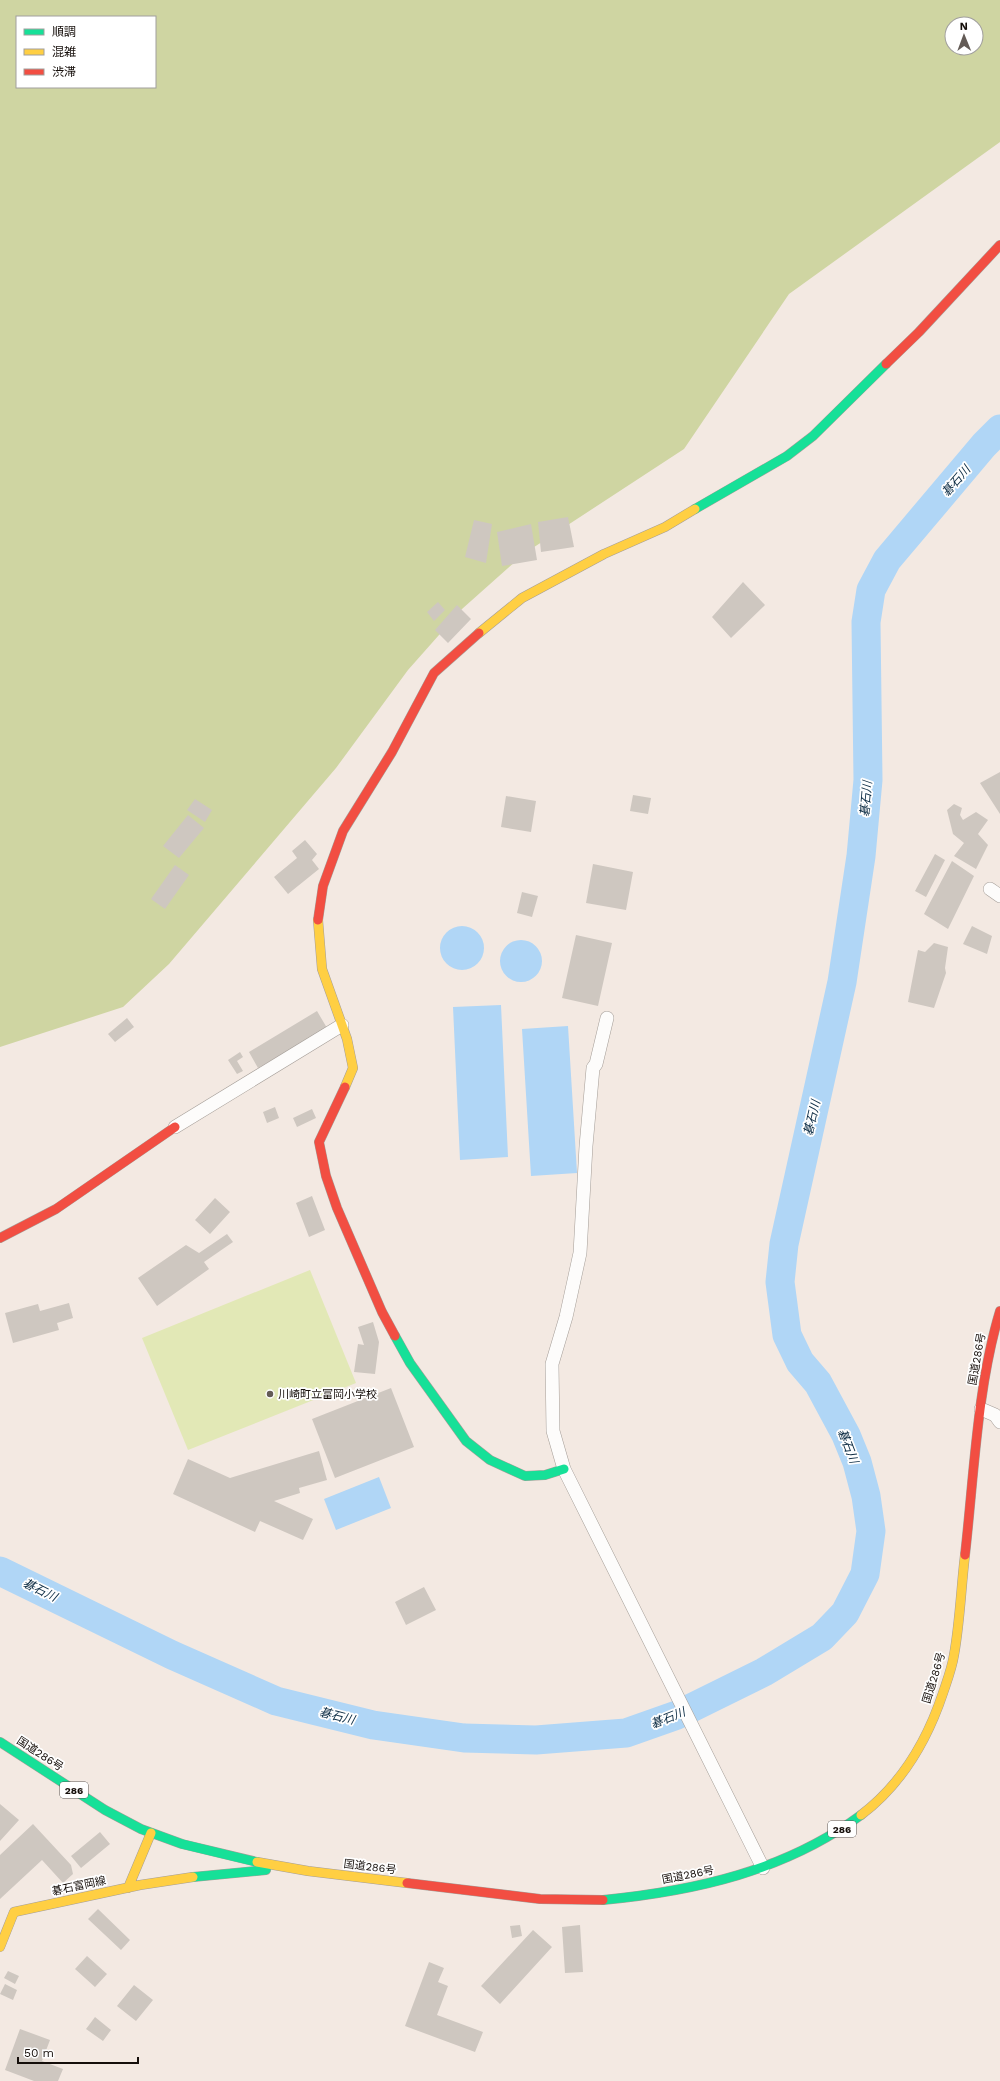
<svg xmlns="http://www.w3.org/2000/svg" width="1000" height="2081" font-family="'Work Sans','Noto Sans JP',sans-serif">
  <rect width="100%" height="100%" fill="#f3e9e2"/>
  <path fill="#e2e8b6" d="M310,1270l46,113 -168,67 -46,-112z"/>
  <path fill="#cfd5a2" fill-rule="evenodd" d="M0,0h1000v142l-211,152 -105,155 -159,104 -63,56 -54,61 -72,98 -167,196 -46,43 -123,40zM17,17h138v70h-138zM952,24h24v24h-24z"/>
  <path fill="#b0d6f6" d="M440 948a22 22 0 1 1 44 0a22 22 0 1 1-44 0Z
    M500 961a21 21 0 1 1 42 0a21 21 0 1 1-42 0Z
    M501,1005l7,152 -48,3 -7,-153z
    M568,1026l9,147 -46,3 -9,-147z
    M379,1477l12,31 -55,22 -12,-31z"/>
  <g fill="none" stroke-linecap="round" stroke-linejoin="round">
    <path stroke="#b0d6f6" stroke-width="29" d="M0,1571l172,84 104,46 97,24 91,13 72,2 90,-7 51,-18 87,-43 58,-35 23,-24 20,-39 6,-43 -5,-35 -9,-34 -11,-27 -28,-52 -18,-21 -13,-27 -7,-53 4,-38 58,-262 19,-126 7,-76 -2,-158 5,-32 16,-30 97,-115 16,-16"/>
  </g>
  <path fill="#cec7c0" d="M568,517l6,30 -33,5 -3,-30z
    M474,520l18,4 -6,39 -21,-6z
    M531,524l6,36 -35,6 -5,-34z
    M743,582l22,23 -34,33 -19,-21z
    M438,602l7,8 -11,11 -7,-9z
    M457,605l14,14 -23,24 -13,-13z
    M1000,772v42l-20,-31z
    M633,795l18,3 -3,16 -18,-3z
    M506,796l30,5 -5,31 -30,-5z
    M195,799l17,11 -7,12 -18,-12z
    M954,804l8,4 -2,7 3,5 13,-8 12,8 -10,14 10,11 -12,24 -22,-13 10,-13 -11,-9 -6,-24z
    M188,815l16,13 -25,30 -16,-12z
    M305,840l12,14 -5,6 7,9 -31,25 -14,-17 23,-19 -5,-7z
    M935,854l10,6 -19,37 -11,-6z
    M952,861l22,15 -26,53 -24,-15z
    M593,864l40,8 -7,38 -40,-7z
    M175,865l14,10 -24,34 -14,-10z
    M522,892l16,4 -6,21 -15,-4z
    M972,926l20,10 -5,18 -24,-10z
    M576,935l36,8 -14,63 -36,-8z
    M934,943l14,4 -3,21 1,5 -12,35 -26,-6 10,-52 7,2z
    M317,1011l10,17 -69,40 -9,-16z
    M127,1018l7,9 -19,15 -7,-8z
    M240,1052l3,5 -6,4 6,10 -6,3 -9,-14z
    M275,1107l4,11 -12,5 -4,-11z
    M312,1109l4,9 -19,9 -4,-9z
    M312,1196l13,34 -16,7 -13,-34z
    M215,1198l15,14 -20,22 -15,-14z
    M227,1234l6,8 -29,20 5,7 -52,37 -19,-28 48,-33 13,8z
    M69,1303l4,15 -16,5 2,7 -46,13 -8,-30 33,-9 2,7z
    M373,1322l6,20 -4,32 -21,-2 4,-28 6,1 -6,-18z
    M391,1388l23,59 -79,31 -23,-59z
    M319,1451l8,29 -28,8 1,5 -26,8 39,18 -10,21 -43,-19 -5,11 -82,-38 15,-35 42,19z
    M424,1587l12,23 -30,15 -11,-23z
    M0,1804l19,16 -19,21z
    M33,1824l38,41 2,9 -10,9 -21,-23 -42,39v-44z
    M100,1832l10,12 -29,24 -10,-12z
    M98,1909l32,31 -9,10 -33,-31z
    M520,1925l2,11 -10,2 -2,-12z
    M580,1925l3,47 -18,1 -3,-46z
    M533,1930l19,17 -52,57 -19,-18z
    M87,1956l20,18 -12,13 -20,-18z
    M429,1962l15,6 -6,14 10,4 -11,29 46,17 -8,20 -70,-26z
    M8,1971l11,5 -4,8 -11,-6z
    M5,1984l12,6 -4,10 -13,-6z
    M134,1985l19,15 -17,21 -19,-15z
    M95,2017l16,13 -8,11 -17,-12z
    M20,2029l30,11 -8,21 21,8 -5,12h-24l-29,-11z"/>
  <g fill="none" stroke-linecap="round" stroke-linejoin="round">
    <defs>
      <path id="street" d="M990,889l10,7
        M607,1018l-11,46 -3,4 -7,78 -6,107 -14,64 -14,47 1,67 11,38 199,399
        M175,1127l167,-102
        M981,1409l14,6 5,7"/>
      <path id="fast" d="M695,509l92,-53 26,-20 73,-72
        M395,1336l15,27 56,78 24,19 35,16 20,-1 19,-6
        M0,1742l105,68 36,19 41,15 75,18
        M193,1877l73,-7
        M603,1900c92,-9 182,-29 258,-85"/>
      <path id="slow" d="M479,633l43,-35 82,-44 61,-27 30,-18
        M318,920l4,49 25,70 6,29 -8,19
        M861,1815c41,-31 66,-74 82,-122 4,-12 9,-25 11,-38 6,-33 7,-67 11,-100
        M257,1862l51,9 99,12
        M128,1888l23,-55
        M0,1947l14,-35 126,-27 53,-8"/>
      <path id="jam" d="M886,364l33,-32 81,-87
        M318,920l5,-34 20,-55 49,-79 42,-79 45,-40
        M345,1087l-26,55 7,34 11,32 45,104 13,24
        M0,1238l56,-29 119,-82
        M965,1555c9,-79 12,-168 35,-244
        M407,1883l133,16 63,1"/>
    </defs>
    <use href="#street" stroke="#a59e98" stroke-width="14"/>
    <use href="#fast" stroke="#a59e98" stroke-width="10"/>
    <use href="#slow" stroke="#a59e98" stroke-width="10"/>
    <use href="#jam" stroke="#a59e98" stroke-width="10"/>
    <use href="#street" stroke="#fdfcfb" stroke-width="13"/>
    <use href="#fast" stroke="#16e098" stroke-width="9"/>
    <use href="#slow" stroke="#ffcf43" stroke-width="9"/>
    <use href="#jam" stroke="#f24e42" stroke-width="9"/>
  </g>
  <circle fill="#635b56" stroke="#fff" stroke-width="1.5" cx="270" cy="1394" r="4"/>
  <g text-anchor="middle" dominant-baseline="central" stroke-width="3.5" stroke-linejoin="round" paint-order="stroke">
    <g fill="#fff" stroke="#5b5654" stroke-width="1">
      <rect x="60" y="1782" width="28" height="16" rx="3"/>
      <rect x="828" y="1821" width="28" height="16" rx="3"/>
    </g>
    <g font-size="10" font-weight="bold" fill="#150e0a">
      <text x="74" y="1790">286</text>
      <text x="842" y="1829">286</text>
    </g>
    <g font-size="11" fill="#150e0a" stroke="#fff">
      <text transform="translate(977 1359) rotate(-80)">国道286号</text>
      <text transform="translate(934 1678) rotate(-73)">国道286号</text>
      <text transform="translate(40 1754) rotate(33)">国道286号</text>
      <text transform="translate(370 1867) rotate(7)">国道286号</text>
      <text transform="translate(688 1875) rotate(-11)">国道286号</text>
      <text transform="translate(79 1886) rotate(-12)">碁石富岡線</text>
    </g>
    <g font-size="11" fill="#150e0a" stroke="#fff" text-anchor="start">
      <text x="278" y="1394">川崎町立富岡小学校</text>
    </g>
    <g font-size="12" font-style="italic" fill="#0b2b43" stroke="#fff">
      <text transform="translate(956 481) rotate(-49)">碁石川</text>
      <text transform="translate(866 799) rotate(-85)">碁石川</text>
      <text transform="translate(812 1118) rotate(-77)">碁石川</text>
      <text transform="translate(848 1446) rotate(69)">碁石川</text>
      <text transform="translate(40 1590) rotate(26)">碁石川</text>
      <text transform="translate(337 1716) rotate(14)">碁石川</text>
      <text transform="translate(668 1718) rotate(-22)">碁石川</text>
    </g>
  </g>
  <rect x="16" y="16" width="140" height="72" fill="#ffffff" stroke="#a19f9d"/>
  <rect x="24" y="29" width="20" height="6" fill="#16e098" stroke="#a19f9d"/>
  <text x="52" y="36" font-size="12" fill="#150e0a">順調</text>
  <rect x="24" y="49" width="20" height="6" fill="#ffcf43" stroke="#a19f9d"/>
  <text x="52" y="56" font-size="12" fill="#150e0a">混雑</text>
  <rect x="24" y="69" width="20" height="6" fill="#f24e42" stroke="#a19f9d"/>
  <text x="52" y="76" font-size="12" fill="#150e0a">渋滞</text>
  <g transform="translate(964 36) rotate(359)"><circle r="19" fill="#ffffff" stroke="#a19f9d"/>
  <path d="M0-3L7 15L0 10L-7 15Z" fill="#635b56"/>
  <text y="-6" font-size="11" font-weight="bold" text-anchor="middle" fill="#150e0a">N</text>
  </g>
  <path d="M18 2057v6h120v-6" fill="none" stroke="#150e0a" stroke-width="2"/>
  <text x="24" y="2057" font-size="12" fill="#150e0a" stroke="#ffffff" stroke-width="3" paint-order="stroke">50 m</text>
</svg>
